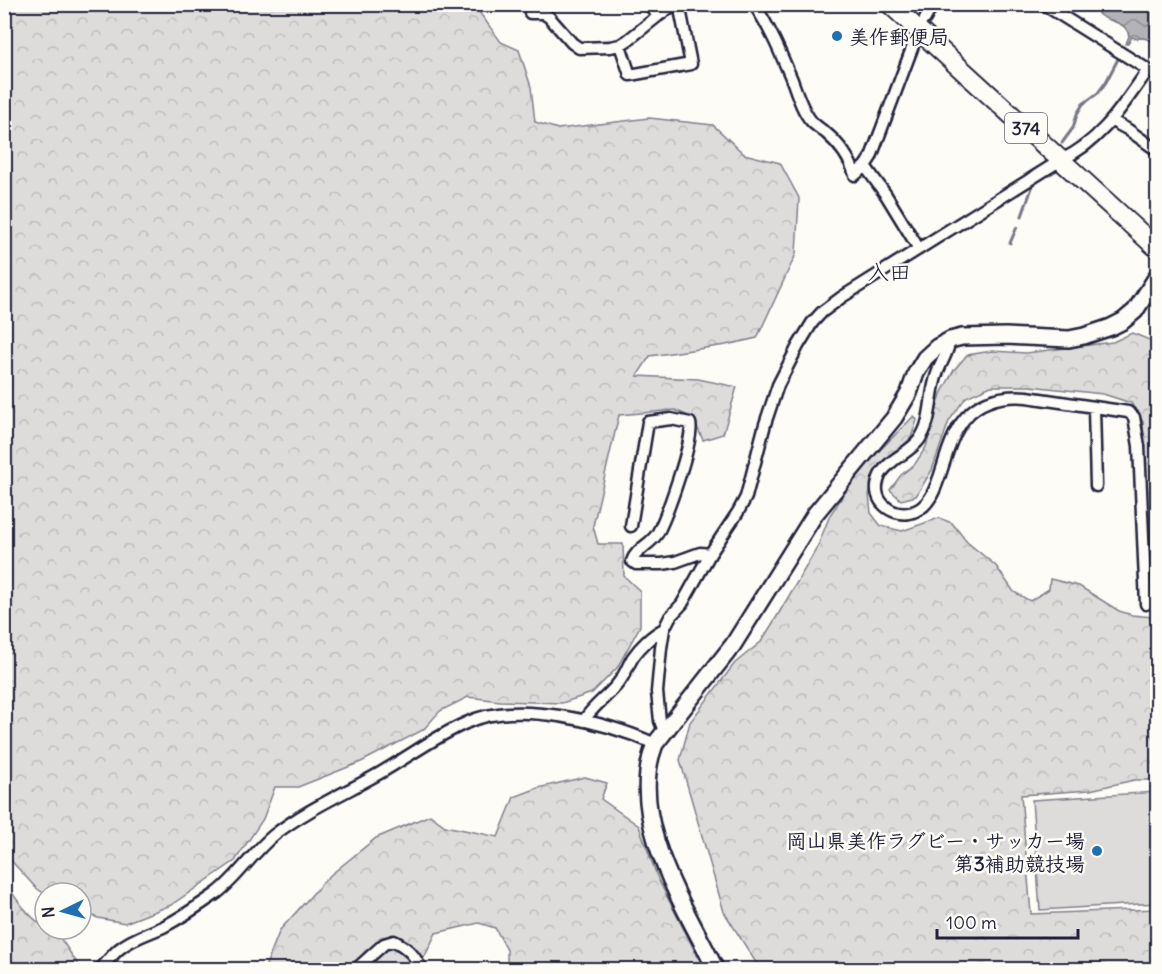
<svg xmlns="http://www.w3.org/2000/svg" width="1162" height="974" font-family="Delius,'Klee One',sans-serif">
  <defs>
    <pattern id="forest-crowns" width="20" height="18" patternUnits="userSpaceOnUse" patternTransform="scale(1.5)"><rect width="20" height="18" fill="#dddcdb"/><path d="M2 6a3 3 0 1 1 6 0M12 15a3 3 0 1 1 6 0" fill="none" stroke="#bdbcbd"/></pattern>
    <pattern id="water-waves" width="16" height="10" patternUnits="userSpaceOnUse" patternTransform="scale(1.5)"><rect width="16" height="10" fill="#b2b2b7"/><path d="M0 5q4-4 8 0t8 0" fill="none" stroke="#909096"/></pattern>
  </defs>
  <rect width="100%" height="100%" fill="#fdfcf7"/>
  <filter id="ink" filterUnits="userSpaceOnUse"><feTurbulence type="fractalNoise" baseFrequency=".0167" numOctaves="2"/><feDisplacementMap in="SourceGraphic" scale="12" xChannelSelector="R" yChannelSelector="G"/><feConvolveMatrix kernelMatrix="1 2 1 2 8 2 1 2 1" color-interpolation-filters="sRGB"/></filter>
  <g filter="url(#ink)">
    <path fill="url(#forest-crowns)" stroke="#807f8b" stroke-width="1.5" d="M4,5h470l27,37 18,8 12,37 4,35 23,7 91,-11 64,7 31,29 36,9 19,35 -3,56 -39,84 -31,7 -76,11 -13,20 61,3 39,8 -14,47 -20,6 -10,-22 -18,-8 -56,5 -26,111 5,18h25l1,32 16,15v35l-23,42 -25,25 -30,10 -62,-2 -32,-4 -28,14 -17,19 -62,32 -63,25h-23l-12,32 -28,42 -64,44 -46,18 -27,-5 -17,-7v-18l-36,1 -9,-6 -31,-34z
      M1132,333l25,10v225l-8,-13 -6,-133 -12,-19 -28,-9 -73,-8h-39l-25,11 -17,24 -17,49 -16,26 -15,4 -11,-10 11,-15 14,-11 11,-17 15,-53 13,-24 13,-15 25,-4 34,2 87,-11z
      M914,416l3,4 -6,18 -36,35 -6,22 2,18 10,13 21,5 37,-13 13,5 15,19 29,24 18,26 16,9 19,-12 1,-10 29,7 40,25 13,4 21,2 4,4v159h-23l-44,10 -69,5 10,119 126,-5v60h-397l-36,-57 -44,-152 10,-38 45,-59 26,-21 15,-24 41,-70 13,-33 31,-46z
      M585,777l22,6 -6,16 38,27 19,53 46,90h-197v-19l-12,-22 -16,-5 -43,10 -11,23 -14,13 -147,1 16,-40 48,-53 48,-39 54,-23 15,11 53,11 16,-40 24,-9z
      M4,879c9,18 25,37 41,49v1l16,10 20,30h-76z"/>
    <path fill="#dddcdb" stroke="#807f8b" stroke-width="1.5" d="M1157,792v111l-117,7 -8,-110z"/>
    <path fill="url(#water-waves)" stroke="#787885" stroke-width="1.5" d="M1105,5h-1h53v44v-5c-4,-3 -9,-5 -14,-6 -5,0 -7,2 -11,-1l-4,7h-2l3,-8c-3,-16 -21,-13 -31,-22l4,-5 4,-1z"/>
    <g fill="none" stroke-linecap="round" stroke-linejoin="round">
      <path stroke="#787885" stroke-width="3" d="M1062,143l11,-15 4,-14 6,-10 15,-11 8,-11 12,-23
        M1022,216l12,-34
        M1010,243l7,-16"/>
      <defs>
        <path id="street" d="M649,4l9,12
          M754,4c16,24 27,50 38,76 5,13 10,31 20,42 4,4 10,8 14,11 13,11 24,26 29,42l10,-9 6,-9 43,-114
          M1043,4l115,72
          M530,13h13l6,4 23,26 7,5 31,-1 10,-2 8,-5 30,-24 17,-12
          M925,19l8,-15
          M620,45l10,30 61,-11 -12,-60
          M1112,121l15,8 31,22
          M865,166l21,29 33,54
          M950,340c-2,13 -9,22 -13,34 -8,21 -4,47 -18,66 -6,8 -17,14 -25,20 -7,6 -14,12 -16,21 -6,20 13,35 31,32 50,-8 16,-124 118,-116l101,15 6,5 5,29 7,158
          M1094,408l2,78
          M631,526l17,-104 23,-3 19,4c5,15 -24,95 -33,111 -7,11 -21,15 -25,27l4,3h26l13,-2 25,-9 10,1
          M584,721c6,-13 26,-26 35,-39 6,-7 9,-17 14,-25 7,-10 19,-22 31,-28
          M664,731l-4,-10 -3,-29 4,-44 3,-19 6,-12 12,-13 28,-50 28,-42 8,-15 19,-73 13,-39 20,-39 14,-23 10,-11 20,-15 219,-137c41,-19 62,-55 87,-90
          M100,970c6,-7 12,-15 19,-21 13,-11 29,-15 44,-22 19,-10 37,-22 54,-34 22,-17 36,-41 57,-58 32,-25 71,-42 106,-62 28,-16 56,-37 86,-50 49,-24 141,-1 189,21
          M355,970l29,-26 10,-3c13,6 22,15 27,29"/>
        <path id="secondary" d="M716,970c-32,-65 -90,-153 -61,-226l78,-99 82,-131 79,-96 15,-25 7,-20 9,-15 12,-11 13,-7 12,-3 44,-1 63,3 15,-3 27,-9 12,-6 12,-10 23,-36"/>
        <path id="highway" d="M890,4l268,245"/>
      </defs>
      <use href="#street" stroke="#22223b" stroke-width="15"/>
      <use href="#secondary" stroke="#22223b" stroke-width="20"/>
      <use href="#highway" stroke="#22223b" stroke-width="22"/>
      <use href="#street" stroke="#fdfcf7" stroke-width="10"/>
      <use href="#secondary" stroke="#fdfcf7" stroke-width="15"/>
      <use href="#highway" stroke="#fdfcf7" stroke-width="18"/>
    </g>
  </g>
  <g fill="#1f6fb2" stroke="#fdfcf7" stroke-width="2">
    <circle cx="837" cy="36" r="6"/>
    <circle cx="1097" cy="851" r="6"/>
  </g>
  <g text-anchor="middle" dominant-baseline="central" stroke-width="5" stroke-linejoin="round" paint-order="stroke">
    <rect fill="#fdfcf7" stroke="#646373" stroke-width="1.5" x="1005" y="113" width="42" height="30" rx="4.5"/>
    <g font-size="18" font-weight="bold" fill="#22223b">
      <text x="1026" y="128">374</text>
    </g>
    <g font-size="20" font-weight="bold" fill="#22223b" stroke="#fdfcf7" text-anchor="start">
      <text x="849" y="36">美作郵便局</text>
      <text x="1085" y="840" text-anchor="end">岡山県美作ラグビー・サッカー場<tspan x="1085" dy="23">第3補助競技場</tspan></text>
    </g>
    <g font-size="22" fill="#22223b" stroke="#fdfcf7">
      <text x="889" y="272">入田</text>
    </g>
  </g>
  <rect width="1162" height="974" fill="none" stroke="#fdfcf7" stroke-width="24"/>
  <rect x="12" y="12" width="1138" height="950" fill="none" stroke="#22223b" stroke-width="2" filter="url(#ink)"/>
  <g transform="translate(63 911) rotate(265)"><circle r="28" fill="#fdfcf7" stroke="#a5a5ac" stroke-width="1.5"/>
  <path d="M0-4.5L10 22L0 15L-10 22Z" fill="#1f6fb2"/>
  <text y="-9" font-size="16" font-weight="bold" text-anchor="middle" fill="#22223b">N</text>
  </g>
  <path d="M937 929v9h141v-9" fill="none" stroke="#22223b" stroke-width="3"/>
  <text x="946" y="929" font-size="18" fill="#22223b" stroke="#fdfcf7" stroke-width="4.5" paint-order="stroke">100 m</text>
</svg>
